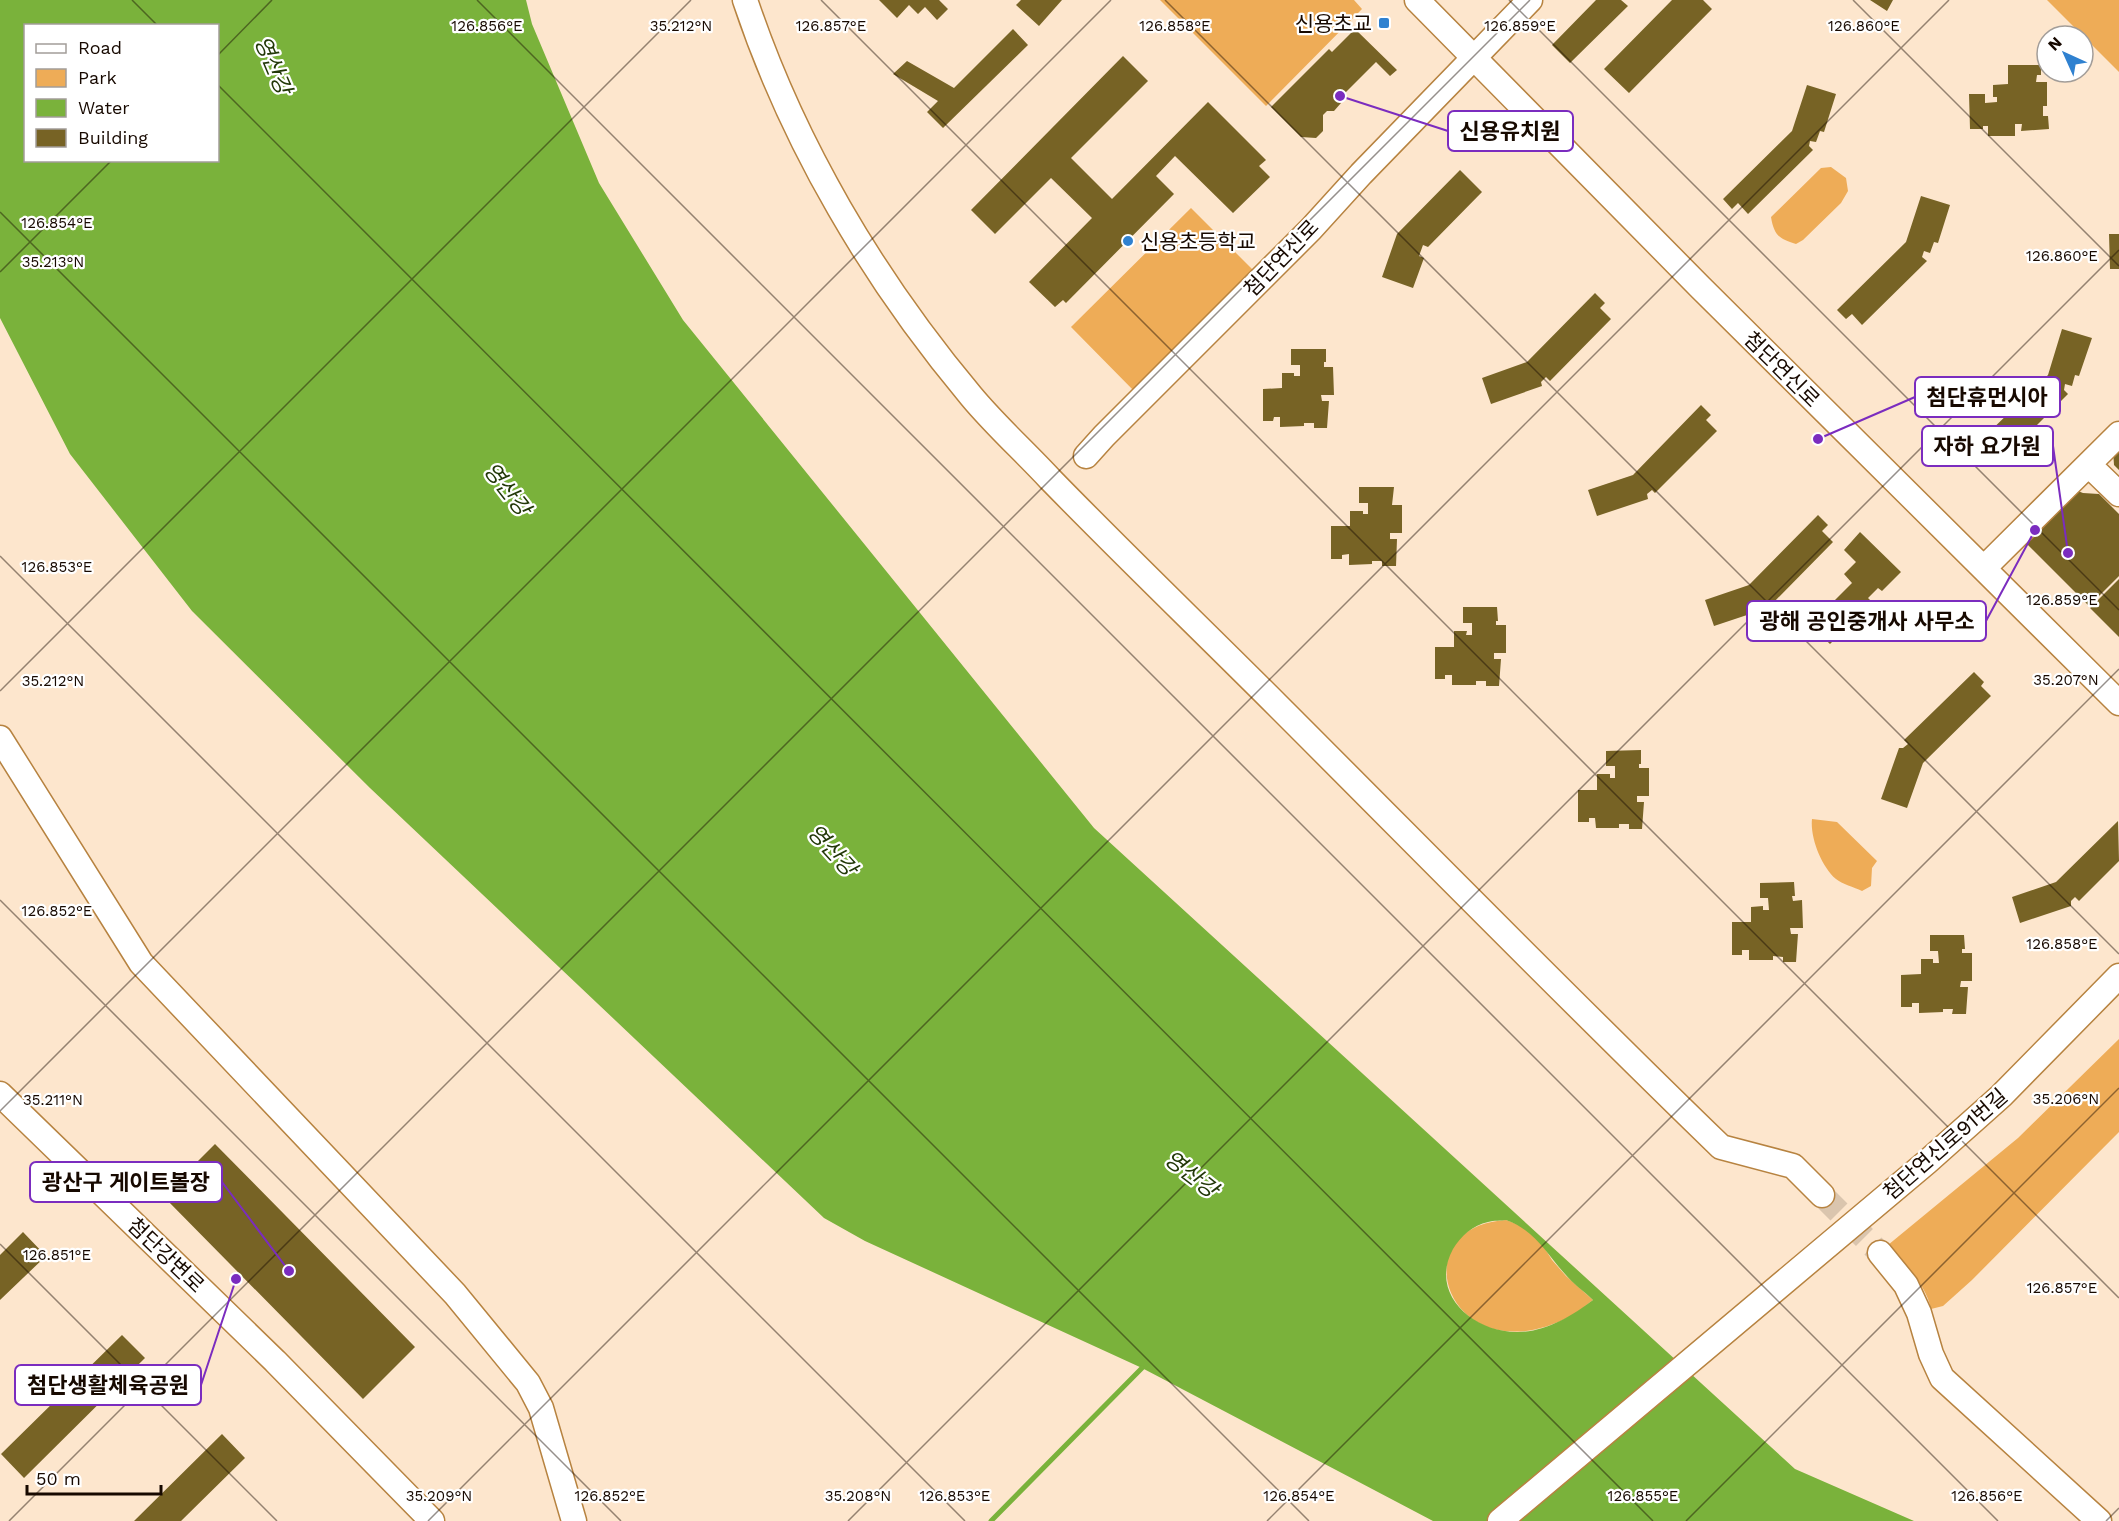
<svg xmlns="http://www.w3.org/2000/svg" width="2119" height="1521" font-family="'Work Sans','Noto Sans KR',sans-serif">
  <rect width="100%" height="100%" fill="#fde6cd"/>
  <path fill="#eeac57" d="M1160,0h194l8,9 -96,97z
    M2047,0h72v72z
    M1831,167l15,11 2,13 -7,12 -38,37 -7,4c-17,-5 -22,-9 -25,-27l50,-49z
    M1191,208l65,65 -120,120 -65,-66z
    M1812,819l25,3 40,39 -5,7 -1,18 -9,5c-8,-4 -20,-7 -26,-12 -15,-13 -26,-42 -24,-60z
    M2119,1039v93l-147,148 -29,26 -12,3c-5,-25 -27,-45 -43,-64l130,-107z
    M1506,1220l16,6 18,15 12,19 14,16 27,24c-7,5 -14,12 -22,16 -122,64 -174,-89 -65,-96z"/>
  <path fill="#7ab23b" fill-rule="evenodd" d="M0,0h526l6,24 67,159 84,137 411,508 701,641 119,52h-481l-291,-153 -277,-127 -41,-23 -454,-430 -178,-177 -122,-157 -70,-136zM26,26h192v134h-192zM1506,1220c30,11 39,32 59,54 8,10 19,17 28,26 -21,16 -48,32 -75,32 -43,1 -90,-37 -65,-83 8,-13 20,-24 35,-27 6,-2 13,-1 18,-2z"/>
  <g fill="none" stroke-linecap="round" stroke-linejoin="round">
    <path stroke="#7ab23b" stroke-width="5" d="M991,1521l151,-153"/>
  </g>
  <path fill="#776325" d="M879,0h60l9,9 -11,11 -12,-13 -7,7 -9,-9 -12,13z
    M1021,0h41l-23,26 -23,-21z
    M1596,0h25l7,6 -58,57 -18,-18z
    M1672,0h31l9,9 -83,84 -25,-24z
    M1870,0h23l-6,11z
    M1013,29l15,16 -85,83 -16,-16 11,-11 -45,-27 14,-13 47,27z
    M1355,29l42,41 -7,6 -14,-14 -35,35v6l-7,8h-7l-4,4v16l-7,7 -15,-1 -30,-30 58,-58 3,3z
    M1123,56l25,25 -77,77 41,41 96,-97 58,58 -7,6 11,11 -37,36 -58,-57 -19,20 18,18 -108,109 -3,-3 -8,7 -26,-25 63,-64 -41,-40 -56,56 -24,-24z
    M2008,65h33v10h-4l-1,7h11v24h-4v10h5l1,13 -28,2 1,-7h-7v12h-27v-10h-5v3h-13l-1,-35h16v9l12,-1v-5h-4v-12l15,-1z
    M1807,85l29,9 -12,38 -4,-1 -4,11 -6,-1 -1,5 4,4 -65,64 -10,-11 -6,6 -9,-10 69,-68z
    M1460,170l22,22 -54,55 -5,-2 -4,11 5,2 -11,30 -31,-11 15,-43z
    M1921,196l29,9 -12,38 -4,-1 -4,11 -6,-2 -2,6 5,4 -65,64 -10,-11 -6,5 -9,-9 69,-68z
    M2109,234h10v35h-9z
    M1595,293l10,10 -5,5 11,11 -61,62 -4,-4 -5,5 1,4 -51,18 -9,-26 45,-16z
    M2062,329l30,9 -13,38 -4,-1 -3,11 -7,-2 -1,6 4,4 -64,64 -11,-11 -5,6 -10,-10 70,-68z
    M1291,349h35v13h-2v5h9l1,28h-13l1,6h7l-2,27h-13v-5h-10v3l-24,1v-10h-6l-1,4h-10v-32l19,-1v-15h12v3h6v-11h-9z
    M1701,405l10,10 -5,5 11,11 -62,62 -3,-3 -5,4 1,5 -51,17 -9,-26 45,-15z
    M2119,444v26l-5,-5 -1,-15z
    M1359,487h35l-2,18h10v28h-12v6h7l-1,27h-14v-5h-10v3l-23,1v-11l-7,1v4h-11v-33h19v-15h13v3h5v-11h-9z
    M2070,488l13,5 16,1 20,20v62l-30,30 -68,-68z
    M1818,515l10,10 -6,6 11,11 -61,62 -4,-4 -4,4 1,5 -51,17 -9,-26 44,-15z
    M1860,532l41,40 -19,19 -4,-3 -10,10 4,4 -42,42 -20,-19 42,-42 -8,-9 12,-12 -12,-12z
    M2119,579v58l-29,-29z
    M1463,607h34l1,14h-2v4h10v28h-12v6h7l-2,27h-13v-5h-10v4h-24v-10h-7v4h-10v-32h19v-16h13l-1,4h6v-12h-9z
    M1974,672l10,10 -3,4 10,10 -68,67 -16,45 -26,-9 18,-51h4l5,-4 -4,-4z
    M1641,750v14h-2v4h10v28h-12v6h7l-2,27h-13v-5h-10v4h-23l-1,-10h-6v4h-11v-32h19v-16h13v4h5v-12h-9v-15z
    M2118,821l1,40 -40,40 -4,-4 -4,4v5l-51,17 -8,-26 44,-15z
    M1794,882l1,14h-3l1,5 9,-1 1,28h-13l1,6h7l-2,28h-13v-5l-10,-1v4h-24v-10h-7v5h-10v-33h19v-15l12,-1v4h6l-1,-12h-8v-15z
    M1930,935h34l1,14h-3v4h10v28h-11l-1,6h8l-2,27h-14l1,-5h-10v3l-24,1v-10h-7v4h-11v-32l20,-1v-15h12v4h6l-1,-12h-8z
    M215,1144l200,203 -52,52 -200,-203z
    M23,1232l23,24 -46,44v-45z
    M122,1335l23,23 -121,120 -23,-24z
    M222,1434l23,24 -64,63h-47z"/>
  <g fill="none" stroke-linecap="round" stroke-linejoin="round">
    <path stroke="#dac5ae" stroke-width="24" stroke-dasharray="24 12" stroke-linecap="butt" d="M1822,1195l58,58"/>
    <defs>
      <path id="minor" d="M745,0c48,144 128,279 226,396 24,29 53,55 79,83 75,77 152,151 227,226 148,148 294,297 444,442l72,19 29,29
        M1417,0l283,287 419,416
        M1086,456l18,-20 207,-207 50,-55 169,-174
        M2089,465l30,29
        M1984,568l135,-134
        M0,738l141,225 314,331 73,89 13,25 33,113
        M0,1094l275,267 157,160
        M1880,1253l26,32 13,28 12,41 11,24 157,143
        M1500,1521l427,-359 74,-66 118,-120"/>
    </defs>
    <use href="#minor" stroke="#b78340" stroke-width="27"/>
    <use href="#minor" stroke="#fff" stroke-width="24"/>
  </g>
  <path fill="none" stroke="#170900" stroke-width="1.5" stroke-opacity="0.45" d="M132,0l26,26M477,0l1521,1521M821,0l1298,1298M1165,0l954,954M1509,0l610,610M1853,0l266,266M218,55l54,-55M218,85l1435,1436M0,212l1309,1309M0,272l112,-112M0,556l965,965M0,691l691,-691M0,900l621,621M0,1111l1111,-1111M0,1244l277,277M9,1521l1521,-1521M428,1521l1521,-1521M848,1521l1271,-1271M1267,1521l852,-852M1686,1521l433,-433M2106,1521l13,-13"/>
  <g fill="#2f81d0" stroke="#fff" stroke-width="2">
    <rect x="1378" y="17" width="12" height="12" rx="3"/>
    <circle cx="1128" cy="241" r="6"/>
  </g>
  <g text-anchor="middle" dominant-baseline="central" stroke-width="4.5" stroke-linejoin="round" paint-order="stroke">
    <g font-size="21" fill="#170900" stroke="#fff" text-anchor="end">
      <text x="1372" y="23">신용초교</text>
      <text x="1140" y="241" text-anchor="start">신용초등학교</text>
    </g>
    <g font-size="21" fill="#170900" stroke="#fff">
      <text transform="translate(1281 258) rotate(-46)">첨단연신로</text>
      <text transform="translate(1782 369) rotate(45)">첨단연신로</text>
      <text transform="translate(1945 1144) rotate(-41)">첨단연신로91번길</text>
      <text transform="translate(166 1255) rotate(44)">첨단강변로</text>
    </g>
    <g font-size="22" font-style="italic" fill="#223808" stroke="#fff">
      <text transform="translate(273 65) rotate(67)">영산강</text>
      <text transform="translate(507 489) rotate(52)">영산강</text>
      <text transform="translate(832 850) rotate(48)">영산강</text>
      <text transform="translate(1191 1174) rotate(38)">영산강</text>
    </g>
  </g>
  <g font-size="15" text-anchor="middle" fill="#170900" stroke="#fff" stroke-width="4.5" stroke-linejoin="round" paint-order="stroke">
    <text x="487" y="31">126.856°E</text>
    <text x="681" y="31">35.212°N</text>
    <text x="831" y="31">126.857°E</text>
    <text x="1175" y="31">126.858°E</text>
    <text x="1520" y="31">126.859°E</text>
    <text x="1864" y="31">126.860°E</text>
    <text x="57" y="228">126.854°E</text>
    <text x="2062" y="261">126.860°E</text>
    <text x="53" y="267">35.213°N</text>
    <text x="57" y="572">126.853°E</text>
    <text x="2062" y="605">126.859°E</text>
    <text x="2066" y="685">35.207°N</text>
    <text x="53" y="686">35.212°N</text>
    <text x="57" y="916">126.852°E</text>
    <text x="2062" y="949">126.858°E</text>
    <text x="2066" y="1104">35.206°N</text>
    <text x="53" y="1105">35.211°N</text>
    <text x="57" y="1260">126.851°E</text>
    <text x="2062" y="1293">126.857°E</text>
    <text x="439" y="1501">35.209°N</text>
    <text x="858" y="1501">35.208°N</text>
    <text x="610" y="1501">126.852°E</text>
    <text x="955" y="1501">126.853°E</text>
    <text x="1299" y="1501">126.854°E</text>
    <text x="1643" y="1501">126.855°E</text>
    <text x="1987" y="1501">126.856°E</text>
  </g>
  <path fill="none" stroke="#7b2cbf" stroke-width="2" d="M1340 96L1448 131M1818 439L1915 397M2068 553L2053 446M2035 530L1986 621M289 1271L222 1182M236 1279L201 1385"/>
  <g fill="#7b2cbf" stroke="#fff" stroke-width="2">
    <circle cx="1340" cy="96" r="6"/>
    <circle cx="1818" cy="439" r="6"/>
    <circle cx="2068" cy="553" r="6"/>
    <circle cx="2035" cy="530" r="6"/>
    <circle cx="289" cy="1271" r="6"/>
    <circle cx="236" cy="1279" r="6"/>
  </g>
  <g fill="#fff" stroke="#7b2cbf" stroke-width="2">
    <rect x="1448" y="111" width="125" height="40" rx="6"/>
    <rect x="1915" y="377" width="145" height="40" rx="6"/>
    <rect x="1922" y="426" width="131" height="40" rx="6"/>
    <rect x="1747" y="601" width="239" height="40" rx="6"/>
    <rect x="30" y="1162" width="192" height="40" rx="6"/>
    <rect x="15" y="1365" width="186" height="40" rx="6"/>
  </g>
  <g font-size="22" text-anchor="middle" font-weight="bold" fill="#170900">
    <text x="1510" y="139">신용유치원</text>
    <text x="1987" y="405">첨단휴먼시아</text>
    <text x="1987" y="454">자하 요가원</text>
    <text x="1867" y="629">광해 공인중개사 사무소</text>
    <text x="126" y="1190">광산구 게이트볼장</text>
    <text x="108" y="1393">첨단생활체육공원</text>
  </g>
  <rect x="24" y="24" width="195" height="138" fill="#ffffff" stroke="#a29d99" stroke-width="1.5"/>
  <rect x="36" y="44" width="30" height="9" fill="#ffffff" stroke="#a29d99" stroke-width="1.5"/>
  <text x="78" y="54" font-size="18" fill="#170900">Road</text>
  <rect x="36" y="69" width="30" height="18" fill="#eeac57" stroke="#a29d99" stroke-width="1.5"/>
  <text x="78" y="84" font-size="18" fill="#170900">Park</text>
  <rect x="36" y="99" width="30" height="18" fill="#7ab23b" stroke="#a29d99" stroke-width="1.5"/>
  <text x="78" y="114" font-size="18" fill="#170900">Water</text>
  <rect x="36" y="129" width="30" height="18" fill="#776325" stroke="#a29d99" stroke-width="1.5"/>
  <text x="78" y="144" font-size="18" fill="#170900">Building</text>
  <g transform="translate(2065 54) rotate(315)"><circle r="28" fill="#ffffff" stroke="#a29d99" stroke-width="1.5"/>
  <path d="M0-4.5L10 22L0 15L-10 22Z" fill="#2f81d0"/>
  <text y="-9" font-size="16" font-weight="bold" text-anchor="middle" fill="#170900">N</text>
  </g>
  <path d="M27 1485v9h134v-9" fill="none" stroke="#170900" stroke-width="3"/>
  <text x="36" y="1485" font-size="18" fill="#170900" stroke="#ffffff" stroke-width="4.5" paint-order="stroke">50 m</text>
</svg>
